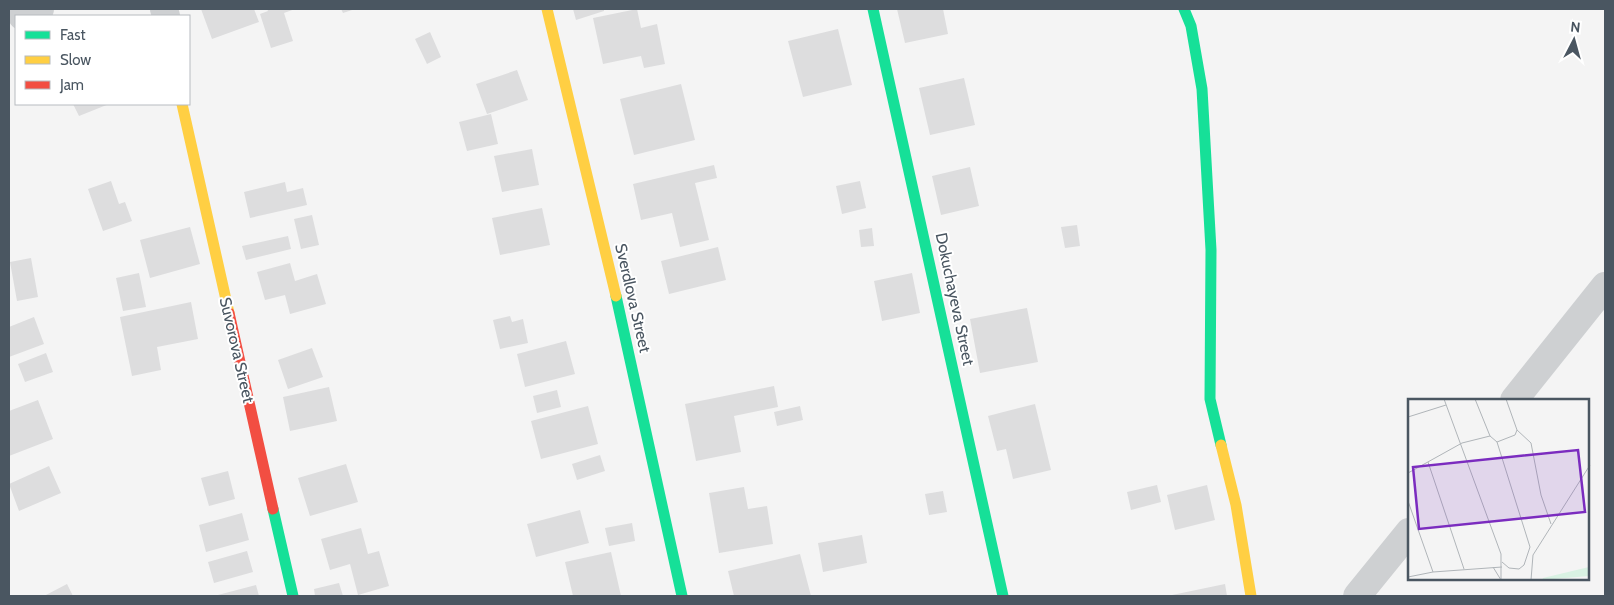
<svg xmlns="http://www.w3.org/2000/svg" width="1614" height="605" font-family="Cabin,sans-serif">
  <rect width="100%" height="100%" fill="#f4f4f4"/>
  <path fill="#ddddde" d="M201,9h53l5,13 -47,17z
    M267,9h28l-11,4 9,28 -22,7 -11,-34 8,-3z
    M341,9h14l-12,4z
    M573,9h31v2l-28,9z
    M637,9l4,19 16,-4 8,40 -21,4 -3,-12 -38,8 -10,-46z
    M897,9h46l5,25 -43,9z
    M838,29l14,56 -49,12 -15,-56z
    M430,32l11,25 -14,7 -12,-25z
    M517,70l11,30 -41,14 -11,-30z
    M964,78l11,47 -45,10 -11,-47z
    M681,84l14,56 -61,15 -14,-56z
    M73,104h36l-30,12z
    M491,114l7,30 -31,7 -8,-29z
    M532,149l7,36 -37,7 -8,-36z
    M714,165l3,13 -22,5 14,57 -29,7 -8,-34 -31,7 -8,-36z
    M970,167l9,39 -38,9 -9,-39z
    M111,181l8,23 6,-2 7,19 -29,10 -15,-42z
    M860,181l6,27 -24,6 -6,-28z
    M285,182l2,10 16,-4 4,17 -57,13 -6,-26z
    M542,208l8,37 -50,10 -8,-37z
    M312,215l7,30 -18,4 -7,-30z
    M1077,225l3,21 -15,2 -4,-21z
    M190,227l10,37 -50,14 -10,-38z
    M872,228l2,18 -13,1 -2,-17z
    M288,236l3,13 -45,11 -4,-14z
    M718,247l8,33 -57,14 -8,-33z
    M31,258l7,39 -21,4 -7,-39z
    M290,263l5,18 22,-7 9,30 -36,10 -5,-19 -20,5 -8,-28z
    M139,273l7,34 -23,4 -7,-33z
    M912,273l8,40 -38,8 -8,-40z
    M191,302l7,37 -41,8 4,23 -29,6 -12,-59z
    M1027,308l11,54 -58,11 -10,-54z
    M510,316l2,6 11,-3 5,24 -28,6 -7,-29z
    M34,317l10,27 -35,13v-30z
    M566,341l9,33 -50,13 -8,-33z
    M312,348l11,29 -35,12 -10,-29z
    M46,353l7,19 -28,10 -7,-18z
    M774,386l4,21 -44,9 7,36 -45,9 -11,-57z
    M329,387l8,34 -47,10 -7,-34z
    M557,390l4,17 -24,6 -4,-17z
    M38,400l15,39 -44,17v-45z
    M1035,404l16,66 -38,9 -7,-30 -9,2 -9,-35z
    M588,406l10,38 -57,15 -10,-38z
    M800,406l3,14 -26,6 -3,-14z
    M600,455l5,16 -28,9 -5,-16z
    M346,464l12,38 -48,14 -12,-38z
    M49,466l12,27 -42,18 -10,-27z
    M228,471l7,28 -26,7 -8,-28z
    M1157,485l4,17 -30,8 -4,-18z
    M1207,485l8,35 -40,10 -8,-35z
    M744,487l4,22 19,-3 6,38 -54,9 -10,-60z
    M943,491l4,21 -18,3 -4,-21z
    M580,510l9,33 -53,14 -9,-33z
    M242,513l7,27 -43,12 -7,-27z
    M632,523l3,18 -26,5 -4,-18z
    M361,528l7,26 11,-3 10,35 -31,9 -8,-31 -20,6 -9,-31z
    M862,535l5,28 -44,9 -5,-29z
    M247,551l6,21 -39,11 -6,-21z
    M611,552l10,44h-48l-8,-34z
    M800,554l11,42h-77l-6,-25z
    M339,583l4,13h-28l-1,-7z
    M67,584l6,12h-29z
    M1225,584l2,12h-55v-1z
    M256,585l3,11h-45z"/>
  <g fill="none" stroke-linecap="round" stroke-linejoin="round">
    <path stroke="#ced0d2" stroke-width="28" d="M164,9l2,7
      M22,16l18,-7
      M1514,400l91,-114
      M1357,596l52,-64"/>
    <path stroke="#16e098" stroke-width="11" d="M873,9l130,587
      M1184,9l7,17 11,63 9,161 -1,149 11,46
      M616,296l66,300
      M273,509l20,87"/>
    <path stroke="#ffcf43" stroke-width="11" d="M547,9l69,287
      M182,104l47,209
      M1221,445l15,60 15,91"/>
    <path stroke="#f24e42" stroke-width="11" d="M229,313l44,196"/>
  </g>
  <g text-anchor="middle" dominant-baseline="central" stroke-width="4" stroke-linejoin="round" paint-order="stroke">
    <g font-size="16" fill="#4a5661" stroke="#fff">
      <text transform="translate(633 298) rotate(77)">Sverdlova Street</text>
      <text transform="translate(955 299) rotate(78)">Dokuchayeva Street</text>
      <text transform="translate(237 350) rotate(77)">Suvorova Street</text>
    </g>
  </g>
  <g transform="translate(1408 399)">
    <rect width="181" height="181" fill="#f4f4f4"/>
    <path d="M181,168v9l-47,4 1,-2z" fill="#d9f2e3"/>
    <path fill="none" stroke="#b0b5b9" stroke-width="1" d="M36,0l57,155v26M67,0l15,37 7,6 18,-7 2,-5M98,0l11,31 14,13 10,52 10,29M0,18l38,-12M89,43l33,105 -6,18 -5,4 -10,-1 -7,-6M20,63l36,107M0,74l54,-30 28,-7M0,102l25,71M85,168l8,13M0,178l25,-5 69,-5M123,181l2,-25 57,-90"/>
    <path fill="#7b2cbf" fill-opacity="0.15" stroke="#7b2cbf" stroke-width="2.5" d="M170,51l7,62 -166,17 -6,-62z"/>
    <rect width="181" height="181" fill="none" stroke="#4a5661" stroke-width="2.5"/>
  </g>
  <rect width="1614" height="605" fill="none" stroke="#4a5661" stroke-width="20"/>
  <rect x="15" y="15" width="175" height="90" fill="#ffffff" stroke="#b7bbc0"/>
  <rect x="25" y="31" width="25" height="8" fill="#16e098" stroke="#b7bbc0"/>
  <text x="60" y="40" font-size="15" fill="#4a5661">Fast</text>
  <rect x="25" y="56" width="25" height="8" fill="#ffcf43" stroke="#b7bbc0"/>
  <text x="60" y="65" font-size="15" fill="#4a5661">Slow</text>
  <rect x="25" y="81" width="25" height="8" fill="#f24e42" stroke="#b7bbc0"/>
  <text x="60" y="90" font-size="15" fill="#4a5661">Jam</text>
  <g transform="translate(1574 40) rotate(6)" stroke="#ffffff" stroke-width="4" paint-order="stroke">
  <path d="M0-4L9 19L0 12L-9 19Z" fill="#4a5661"/>
  <text y="-8" font-size="14" font-weight="bold" text-anchor="middle" fill="#4a5661">N</text>
  </g>
</svg>
